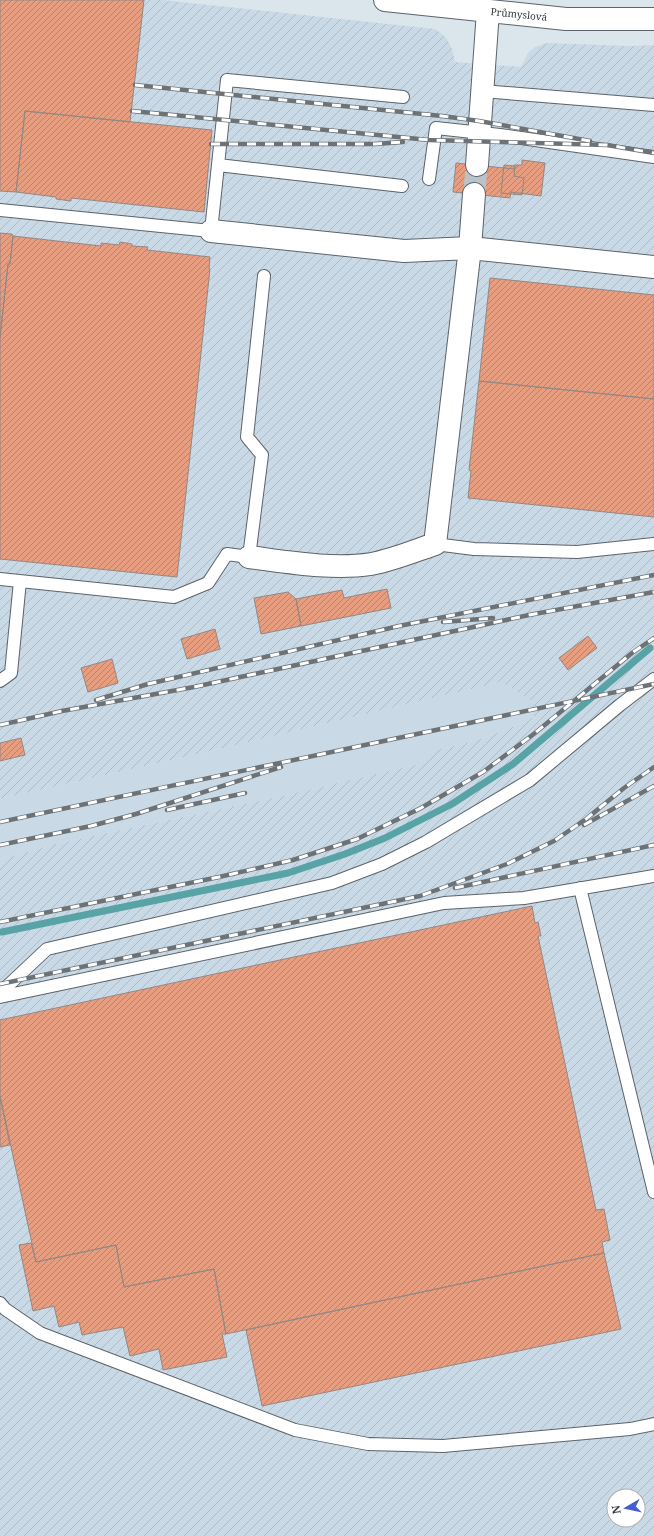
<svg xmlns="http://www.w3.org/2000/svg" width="654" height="1536" font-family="'Noto Serif',serif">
  <defs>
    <pattern id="industrial-furrows" width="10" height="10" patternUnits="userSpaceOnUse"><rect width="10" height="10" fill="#cad9e6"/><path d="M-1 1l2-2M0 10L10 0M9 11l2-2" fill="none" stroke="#aebbc6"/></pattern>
    <pattern id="building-hatch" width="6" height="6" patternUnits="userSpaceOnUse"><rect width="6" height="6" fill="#e79d80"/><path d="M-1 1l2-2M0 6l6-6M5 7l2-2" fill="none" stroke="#bc816a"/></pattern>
  </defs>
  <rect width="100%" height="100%" fill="#dbe5ec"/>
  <path fill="url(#industrial-furrows)" fill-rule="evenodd" d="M0,0h162l273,29 7,5 5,5 5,10 3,13 66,5 7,-14 7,-6 12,-4 83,3 24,-1v1491h-654v-676l50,-15 236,-50 140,-33 6,-11 43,-10 40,-15 19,-9 -33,-35 -294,70 -207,47zM614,1496h24v24h-24z"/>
  <path fill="#cad9e6" d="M501,682l30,18 3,17 -19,9 -40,15 -43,10 -5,11 -141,33 -236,50 -50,15v-61l207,-47z"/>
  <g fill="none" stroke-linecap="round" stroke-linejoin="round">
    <path stroke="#58a3a5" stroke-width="7" d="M2,932l286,-59 57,-19 40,-16 67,-34 61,-40 137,-116"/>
  </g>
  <path fill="url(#building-hatch)" stroke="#938884" d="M0,0h144l-14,122 -105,-11 -9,81 -16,-1z
    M25,111l187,19 -8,82 -133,-14v3l-15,-2v-2l-40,-5z
    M522,160l23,3 -4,33 -30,-4 -1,6 -57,-6 3,-29 58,6v-4h8z
    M504,165l11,1 -1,10 10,2 -2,17 -21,-2z
    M0,233l12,1 1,2 -3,28h-2l-8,74z
    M13,236l88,10v-3l18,2 1,-3 12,2v2l16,1 -1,3 63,7 -1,12h1l-33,308 -177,-18v-221l8,-74h2z
    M490,278l164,17v104l-175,-18z
    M479,381l175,18v118l-186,-19 3,-27 -2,-1z
    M387,589l4,19 -90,18 -5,-27 46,-9 2,8z
    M288,592l8,7 5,27 -40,8 -7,-36z
    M215,629l5,20 -33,10 -6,-20z
    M588,636l9,12 -29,22 -9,-12z
    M112,659l6,24 -30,9 -7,-24z
    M21,738l4,17 -25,6v-18z
    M532,906l3,17 3,-1 3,14h-3l58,274 8,-1 6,31 -8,2 2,11 -378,81 -12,-65 -90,18 -8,-42 -80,17 -36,-166v-76z
    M0,1096l10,49 -10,2z
    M31,1243l5,19 80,-17 8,42 90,-18 12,65h-4l5,23 -64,13 -4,-21 -29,7 -7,-29 -41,8 -3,-13 -20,5 -5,-21 -21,5 -14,-66z
    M604,1253l17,76 -359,77 -16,-76z"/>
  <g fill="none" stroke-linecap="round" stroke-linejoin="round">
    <path stroke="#bac3c9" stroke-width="22" stroke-dasharray="22 11" stroke-linecap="butt" d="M474,194l3,-29"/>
    <defs>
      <path id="service" d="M482,91l172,14
        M218,165l184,21
        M429,179l7,-51 64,7 154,22
        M0,210l211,21 16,-151 176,17
        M435,544l39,5 103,3 77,-8
        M0,579l174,18 34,-14 19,-29 22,3 13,-102 -15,-18 17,-161
        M0,681l11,-8 9,-92
        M580,888l74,304
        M0,993l47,-44 285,-66 50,-19 44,-22 104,-62 90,-75 34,-26
        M0,997l444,-94 80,-5 130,-22
        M0,1303l5,6 35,24 255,97 73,14 75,2 187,-17 24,-5"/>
      <path id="minor" d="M385,0l181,19h88
        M477,165l11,-154
        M211,231l193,20 66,-3 184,19
        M249,557c39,5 83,13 122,7 22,-4 43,-13 64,-20l35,-296 4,-54"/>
    </defs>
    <use href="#service" stroke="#5c636a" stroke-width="14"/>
    <use href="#minor" stroke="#5c636a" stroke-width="24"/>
    <use href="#service" stroke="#fff" stroke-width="12"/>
    <use href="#minor" stroke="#fff" stroke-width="22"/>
    <defs>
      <path id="rail" d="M135,85l307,31 37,5 111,20
        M132,111l297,29 178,5 47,8
        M211,144h164l28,-2
        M443,622l50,-4
        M96,700l52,-16 251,-58 255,-51
        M0,725l62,-14 132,-24 335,-72 125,-23
        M167,810l78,-17
        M0,822l654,-138
        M584,825l70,-39
        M0,845l91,-19 45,-12 145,-47
        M455,888l199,-43
        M0,922l219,-45 74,-17 64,-21 64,-31 62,-36 52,-39 97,-80 22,-15
        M0,984l420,-88 87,-32 47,-23 32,-22 38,-31 30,-21"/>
    </defs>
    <use href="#rail" stroke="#6c7276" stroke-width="4.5"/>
    <use href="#rail" stroke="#fff" stroke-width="3" stroke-dasharray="9" stroke-linecap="butt"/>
  </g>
  <g text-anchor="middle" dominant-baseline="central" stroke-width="4" stroke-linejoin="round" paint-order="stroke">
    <g font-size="10" fill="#35393c" stroke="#fff">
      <text transform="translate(519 14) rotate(6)">Průmyslová</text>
    </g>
  </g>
  <g transform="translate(626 1508) rotate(261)"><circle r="19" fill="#ffffff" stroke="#aeb0b1"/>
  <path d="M0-3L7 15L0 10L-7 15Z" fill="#475ed2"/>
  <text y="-6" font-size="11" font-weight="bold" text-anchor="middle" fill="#35393c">N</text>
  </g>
</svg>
